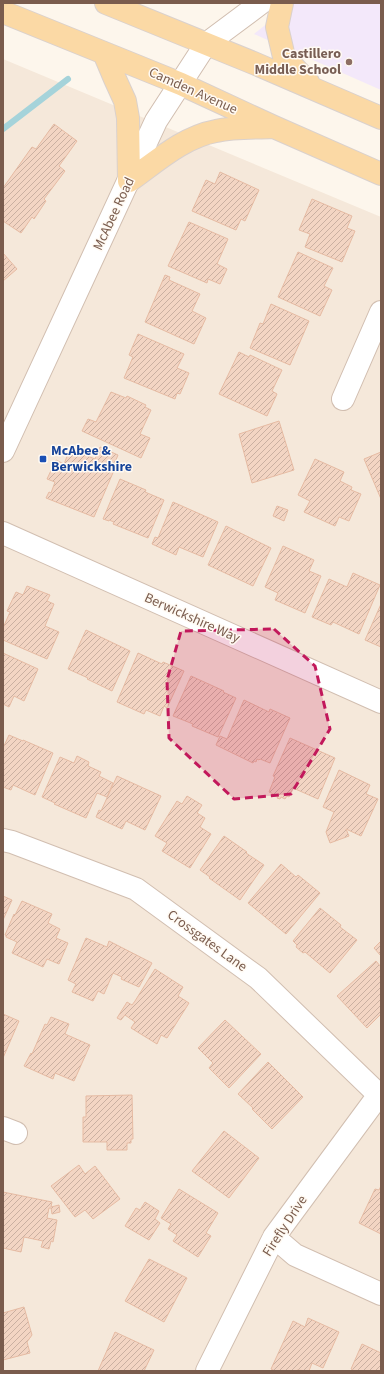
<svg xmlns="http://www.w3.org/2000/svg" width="384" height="1374" font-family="'Source Sans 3',sans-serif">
  <defs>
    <pattern id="building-hatch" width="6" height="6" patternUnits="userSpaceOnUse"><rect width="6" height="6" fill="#f3d5c3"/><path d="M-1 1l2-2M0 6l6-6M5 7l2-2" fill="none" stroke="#cab0a1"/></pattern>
  </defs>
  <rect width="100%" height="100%" fill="#fdf6ec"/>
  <path fill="#f5e8da" d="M3,59l378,158v1154h-378z"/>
  <path fill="#f3e8fa" d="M293,3h88v87l-127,-56z"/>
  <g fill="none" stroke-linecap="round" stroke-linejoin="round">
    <path stroke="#a5d3da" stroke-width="6" d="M3,129l65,-50"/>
  </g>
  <path fill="url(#building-hatch)" stroke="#e6bba3" d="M54,124l23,17 -18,25 6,5 -21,28 2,2 -12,18 -2,-2 -11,16 -18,-12v-33l29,-41 4,2z
    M220,172l39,18 -14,31 -4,-2 -5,11 -44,-19 14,-31 9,4z
    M312,199l40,17 -5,12 8,3 -13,31 -37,-15 5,-13 -11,-4z
    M189,222l39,17 -11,25 10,5 -7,15 -12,-5 -1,4 -39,-17z
    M298,252l35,16 -9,18 8,4 -12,26 -42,-19z
    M3,253l14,16 -14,12z
    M165,275l5,2 -1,3 31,14 -8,17 14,7 -12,26 -49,-22z
    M271,304l38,17 -19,44 -40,-17 10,-25 3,1z
    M138,334l46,20 -7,14 12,5 -9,21 -3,-1 -2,6 -51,-21 9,-21 -4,-2z
    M239,352l10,5 1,-2 32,15 -10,21 5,3 -10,22 -48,-22z
    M111,392l15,6 1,-2 19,9 -1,2 6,3 -11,24 10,4 -9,20 -59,-27 6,-12 8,3z
    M279,421l15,49 -42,13 -13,-49z
    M100,447l18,8 -5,12 2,1 -21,49 -48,-19 3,-6 2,1 4,-11 -8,-3 9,-19 8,4 6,-15 25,10z
    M381,452v47l-17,-40z
    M315,459l29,13 -4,9 12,6 -1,3 10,4 -12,27 -10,-4 -4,9 -31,-14 6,-11 -12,-6z
    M120,479l26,11 -1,2 19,8 -16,38 -35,-14 1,-2 -5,-2v1l-6,-2z
    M173,502l45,20 -15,35 -24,-10 -3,8 -24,-11 3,-7 3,1z
    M277,506l11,4 -4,11 -11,-5z
    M226,526l45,22 -18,38 -45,-21z
    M283,546l31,14 -5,11 12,5 -16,37 -30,-13 3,-7 -13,-6z
    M353,573l27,12 -21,49 -26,-12 -2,3 -19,-8 17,-38 18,8z
    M27,586l23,9 -3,6 7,3 -9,22 14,6 -12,27 -44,-19v-12l7,-16 -3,-1 9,-19 7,3z
    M381,604v43l-16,-7z
    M86,630l44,21 -18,40 -25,-12 1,-1 -20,-9z
    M3,653l35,16 -14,32 -10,-5 -5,11 -6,-3z
    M138,653l24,11 1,-2 21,9 -17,37 -3,-2 -4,10 -14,-6 -2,4 -27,-12z
    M191,676l33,15 -1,1 13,6 -18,39 -26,-11 1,-2 -20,-8z
    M244,700l25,12 1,-3 20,9 -20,45 -10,-4 -1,1 -2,-1 -1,3 -2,-1 -1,2 -37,-18 4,-9 7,3z
    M9,735l14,6v-1l30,13 -18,42 -22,-10 -2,5 -8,-3v-39z
    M290,738l45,20 -17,41 -25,-11 -4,9 -2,-1 -2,3 -4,-2 -1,2 -3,-1 1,-2 -9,-4 6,-15 -2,-1z
    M77,756l12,6 -1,4 13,6 -2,4 14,7 -6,14 -10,-4 -11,25 -32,-14 1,-1 -13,-6 18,-40 14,6z
    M339,770l31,15 -4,9 12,5 -17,37 -15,-7 3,7 -19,7 -4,-11 8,-20 -11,-5z
    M117,776l44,20 -16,34 -19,-9 -4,8 -26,-12 3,-7 2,1z
    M187,796l15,9 -5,8 8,5 -5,9 11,7 -21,34 -28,-17 5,-8 -12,-7 22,-35 5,3z
    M224,836l23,16 -1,1 18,12 -24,35 -31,-22 1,-1 -10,-7z
    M281,864l15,13 2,-2 22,18 -34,41 -38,-31z
    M3,896l9,4 -9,20z
    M22,901l30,13 -4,9 12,6 -4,9 12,5 -9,21 -12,-5 -4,8 -31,-14 5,-11 -11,-5v-2h-1l9,-21 1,1z
    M320,908l21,17 -1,2 17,13 -27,33 -25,-21 -2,1 -7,-6 1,-2 -4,-4z
    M86,938l21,9 2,-6 43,22 -13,24 -18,-8 1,-2 -9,-4 -9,21 -6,-3 -5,10 -21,-9 4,-8 -8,-4z
    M381,941v15l-7,-8z
    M376,961l5,6v47l-14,14 -30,-32z
    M155,969l28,18 -5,9 11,7 -22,35 -6,-3 -4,9 -26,-16 4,-6 -10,-7 -4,5 -4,-2 10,-16 5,3 3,-4z
    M3,1014l16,7 -16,37z
    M51,1017l18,7 -4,10 25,11 -16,36 -19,-8 -2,6 -29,-13 7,-13 1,1 13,-30 2,1z
    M225,1020l36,34 -32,34 -20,-20 4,-5 -15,-15z
    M268,1062l35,35 -31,32 -20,-20 1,-1 -15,-14z
    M132,1095l1,44h-2v4h-4v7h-20v-8h-24v-25h3v-21z
    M224,1131l35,27 -30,40 -37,-27z
    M79,1165l6,9 10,-8 25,33 -27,20 -8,-9 -10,7 -24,-31z
    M381,1186v48l-22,-11 16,-34 4,1z
    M179,1189l39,24 -12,20 5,3 -13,21 -25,-16 4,-6 -9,-6 3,-5 -10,-6z
    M3,1192l49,10 -1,5 8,-2 1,7 -8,2 -1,-6h-2l-2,10 10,2 -4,22 -2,-1 -2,8 -8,-2 2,-6 -19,-4 -3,15 -18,-4z
    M145,1202l14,9 -4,8 5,4 -11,17 -24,-14 11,-18 4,2z
    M149,1259l38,19 -23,44 -39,-21z
    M24,1307l8,28 -5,7 3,11 -27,7v-47z
    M308,1318l31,14 -16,36 -11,-5 -3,8 -12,-1v1h-22l-4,-2 22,-48 12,6z
    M115,1332l39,18 -10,21h-46z
    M362,1344l19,9v18h-26l-4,-2z"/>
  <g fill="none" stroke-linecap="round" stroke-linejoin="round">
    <defs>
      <path id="minor" d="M343,399l38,-87
        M3,451l153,-330 50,-77 55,-41
        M3,533l378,169
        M3,840l9,2 124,47 122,89 120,116
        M3,1128l13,5
        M274,1237l21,18 86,39
        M207,1371l67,-134 107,-145"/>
      <path id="major" d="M106,3l150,61 125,54
        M282,3l-5,24 7,30 24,25
        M3,12l178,72 93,43 107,47
        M104,53l11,26 10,22 3,17 1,63
        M129,181c27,-19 54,-44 87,-50 18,-4 38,-3 56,-4"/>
    </defs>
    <use href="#minor" stroke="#d1beb0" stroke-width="24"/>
    <use href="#major" stroke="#dad1cd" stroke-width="24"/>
    <use href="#minor" stroke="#fff" stroke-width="22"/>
    <use href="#major" stroke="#fbd9a5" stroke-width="22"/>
  </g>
  <path fill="#c2185b" fill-opacity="0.2" stroke="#c2185b" stroke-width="3" stroke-dasharray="8 5" stroke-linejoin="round" d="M274,629l41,37 15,63 -39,65 -57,5 -65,-61 -2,-58 14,-49z"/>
  <circle fill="#8d6e63" stroke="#fffaf3" stroke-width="1.5" cx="349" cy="62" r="4"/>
  <rect fill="#1a4fb4" stroke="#fffaf3" stroke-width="1.5" x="39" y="455" width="8" height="8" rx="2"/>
  <g text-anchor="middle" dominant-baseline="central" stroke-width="3" stroke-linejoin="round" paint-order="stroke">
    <g font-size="14" font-weight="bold" fill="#785e54" stroke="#fffaf3" text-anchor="end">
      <text x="341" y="54">Castillero<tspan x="341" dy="16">Middle School</tspan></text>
    </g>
    <g font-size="14" fill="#7a5c4d" stroke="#fffaf3">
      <text transform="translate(193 91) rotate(24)">Camden Avenue</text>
      <text transform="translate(114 214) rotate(-65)">McAbee Road</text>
      <text transform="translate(192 618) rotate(24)">Berwickshire Way</text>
      <text transform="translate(207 941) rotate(36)">Crossgates Lane</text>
      <text transform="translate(285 1226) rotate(-57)">Firefly Drive</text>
    </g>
    <g font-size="14" font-weight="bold" fill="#164399" stroke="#fffaf3" text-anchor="start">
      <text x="51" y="451">McAbee &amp;<tspan x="51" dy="16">Berwickshire</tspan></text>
    </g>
  </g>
  <rect width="384" height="1374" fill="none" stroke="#7a5c4d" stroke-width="8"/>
</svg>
